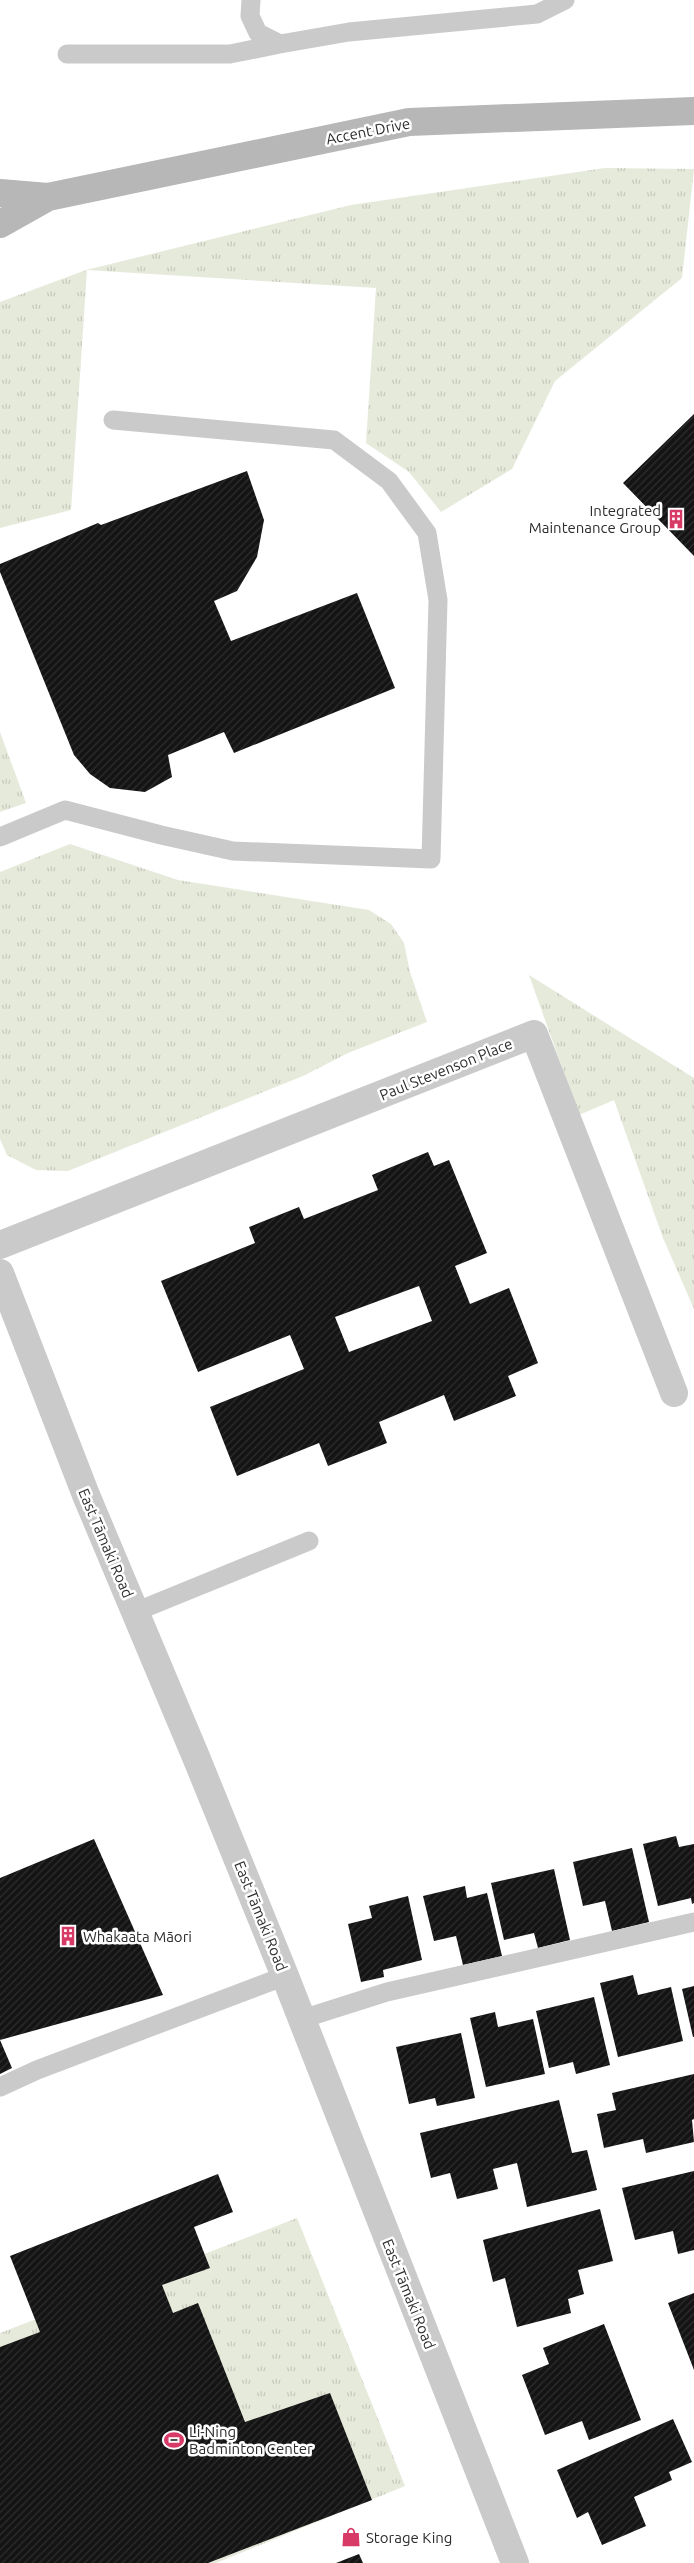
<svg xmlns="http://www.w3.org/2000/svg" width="694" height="2563" font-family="Ubuntu,sans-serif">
  <defs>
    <pattern id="grass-tufts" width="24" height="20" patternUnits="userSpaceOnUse" patternTransform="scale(1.25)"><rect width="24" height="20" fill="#e6eadb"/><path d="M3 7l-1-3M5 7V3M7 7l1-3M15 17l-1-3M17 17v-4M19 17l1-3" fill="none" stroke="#c6c9bc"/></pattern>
    <pattern id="building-hatch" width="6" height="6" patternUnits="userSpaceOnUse" patternTransform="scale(1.25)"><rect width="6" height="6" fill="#141414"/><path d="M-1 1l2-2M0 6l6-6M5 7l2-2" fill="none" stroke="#2e2e2e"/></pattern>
  </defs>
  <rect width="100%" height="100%" fill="#fff"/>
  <path fill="url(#grass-tufts)" d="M605,168l89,1 -12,109 -127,103 -43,88 -71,43 -32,-40 -43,-29 10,-155 -289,-18 -16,240 -71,18v-226l86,-32 265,-65z
    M0,732l26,71 -26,9z
    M70,844l108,36 191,30 22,14 13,19 6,29 17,50 -79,31 -45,23 -235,95 -32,-1 -29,-15 -7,-16v-267z
    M529,975l165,103v231l-31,-71 -49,-138 -35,15z
    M297,2218l108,268 -189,77h-216v-230z"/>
  <path fill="url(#building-hatch)" fill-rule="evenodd" d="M694,414v142l-71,-73z
    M247,471l17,49 -7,37 -20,34 -23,10 17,40 126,-48 38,95 -161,65 -10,-21 -56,23 4,22 -27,15 -35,-4 -20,-14 -16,-19 -74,-183v-8l98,-41 3,2z
    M428,1152l6,14 15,-6 38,93 -32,13 15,38 39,-16 29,75 -30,13 8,20 -62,25 -10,-26 -65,27 8,21 -59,23 -9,-23 -82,33 -27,-69 94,-38 -14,-34 -92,37 -37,-91 94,-38 -6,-16 50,-20 5,12 74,-29 -6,-15zM419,1286l13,35 -83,31 -14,-35z
    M676,1836l3,11 15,-3v59l-2,1 -1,-6 -33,8 -15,-62z
    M94,1839l69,156 -163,45v-162z
    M632,1848l17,74 -37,9 -7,-30 -22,5 -10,-44z
    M554,1869l16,71 -32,8 -4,-15 -30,7 -13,-57z
    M465,1886l2,12 20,-5 15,63 -39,9 -7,-29 -22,5 -11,-45z
    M408,1896l14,64 -39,10 1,7 -23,5 -13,-58 24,-6 -3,-12z
    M633,1975l5,20 33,-8 12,54 -65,16 -18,-74z
    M694,1986v51h-1l-11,-48z
    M594,1997l16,68 -34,9 -3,-12 -24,6 -13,-57z
    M495,2012l3,15 35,-8 12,55 -59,13 -16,-69z
    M461,2033l14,65 -38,8 -2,-8 -26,6 -13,-57z
    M0,2040l12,28 -12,6z
    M694,2074v45l-2,1 2,22 -48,11 -3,-14 -39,9 -7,-34 19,-4 -4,-17z
    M559,2100l13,53 15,-3 10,40 -70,17 -10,-44 -24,6 5,20 -41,10 -7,-26 -19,5 -11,-45z
    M694,2171v79l-16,4 -5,-23 -38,9 -13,-52z
    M218,2174l15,38 -39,15 16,41 -48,17 11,28 25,-10 47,119 85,-29 42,107 -164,63h-208v-216l40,-15 -30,-76z
    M600,2209l13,52 -35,9 6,24 -16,5 3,14 -54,14 -12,-49 -12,4 -10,-42z
    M694,2293v77l-26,-67z
    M604,2324l37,96 -52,20 -7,-19 -37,14 -23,-60 27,-11 -6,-16z
    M673,2419l19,43 -23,10 3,8 -38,17 12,29 -44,19 -14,-33 -11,6 -20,-48z
    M359,2554l4,9h-27z"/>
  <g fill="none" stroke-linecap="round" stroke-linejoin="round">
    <path stroke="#cacaca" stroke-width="19" d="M251,0l-1,16 8,17 22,11 69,-12 188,-18 28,-14
      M67,54h163l50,-10
      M0,837l65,-27 96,25 72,16 198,8 7,-259 -11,-67 -38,-52 -55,-41 -221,-20
      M135,1612l174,-71
      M302,2019l85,-27 307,-70
      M0,2087l37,-17 248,-94"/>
    <path stroke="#cacaca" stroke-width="28" d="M0,1245l534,-211 140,359"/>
    <path stroke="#cacaca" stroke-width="28" d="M0,1273l86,222 110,262 89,219 230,587"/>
    <path stroke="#b7b7b7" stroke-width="28" d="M0,193l48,4 361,-75 285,-11
      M0,224l48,-27"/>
  </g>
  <defs>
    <symbol id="building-bare" viewBox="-9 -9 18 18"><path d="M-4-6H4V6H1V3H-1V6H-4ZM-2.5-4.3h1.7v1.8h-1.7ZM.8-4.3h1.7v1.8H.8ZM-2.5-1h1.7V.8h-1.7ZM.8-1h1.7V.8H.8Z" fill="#d83a67" stroke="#fff" stroke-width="2.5" paint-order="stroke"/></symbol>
    <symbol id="stadium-bare" viewBox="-9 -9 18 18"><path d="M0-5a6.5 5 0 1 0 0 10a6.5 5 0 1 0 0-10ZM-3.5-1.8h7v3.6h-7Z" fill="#d83a67" stroke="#fff" stroke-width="2.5" paint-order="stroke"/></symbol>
    <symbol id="shop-bare" viewBox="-9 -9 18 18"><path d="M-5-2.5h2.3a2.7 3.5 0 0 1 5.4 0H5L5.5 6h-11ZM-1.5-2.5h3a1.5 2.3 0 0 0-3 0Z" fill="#d83a67" stroke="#fff" stroke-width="2.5" paint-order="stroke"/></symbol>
  </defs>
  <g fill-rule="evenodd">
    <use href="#building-bare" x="662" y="505" width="28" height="28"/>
    <use href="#building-bare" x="54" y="1922" width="28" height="28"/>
    <use href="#stadium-bare" x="160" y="2426" width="28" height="28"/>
    <use href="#shop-bare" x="337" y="2523" width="28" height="28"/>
  </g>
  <g text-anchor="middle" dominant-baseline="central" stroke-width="5" stroke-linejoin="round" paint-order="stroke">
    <g font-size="15" fill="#2d2d2d" stroke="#fff">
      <text transform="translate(368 131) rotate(-11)">Accent Drive</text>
      <text transform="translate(446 1069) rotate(-22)">Paul Stevenson Place</text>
      <text transform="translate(106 1543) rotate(67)">East Tāmaki Road</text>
      <text transform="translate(261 1916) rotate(68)">East Tāmaki Road</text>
      <text transform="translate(409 2294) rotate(68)">East Tāmaki Road</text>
    </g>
    <g font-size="15" fill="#2d2d2d" stroke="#fff" text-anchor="start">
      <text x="661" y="510" text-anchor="end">Integrated<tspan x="661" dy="17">Maintenance Group</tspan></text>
      <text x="83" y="1936">Whakaata Māori</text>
      <text x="189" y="2431">Li-Ning<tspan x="189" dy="17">Badminton Center</tspan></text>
      <text x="366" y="2537">Storage King</text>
    </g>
  </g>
</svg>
